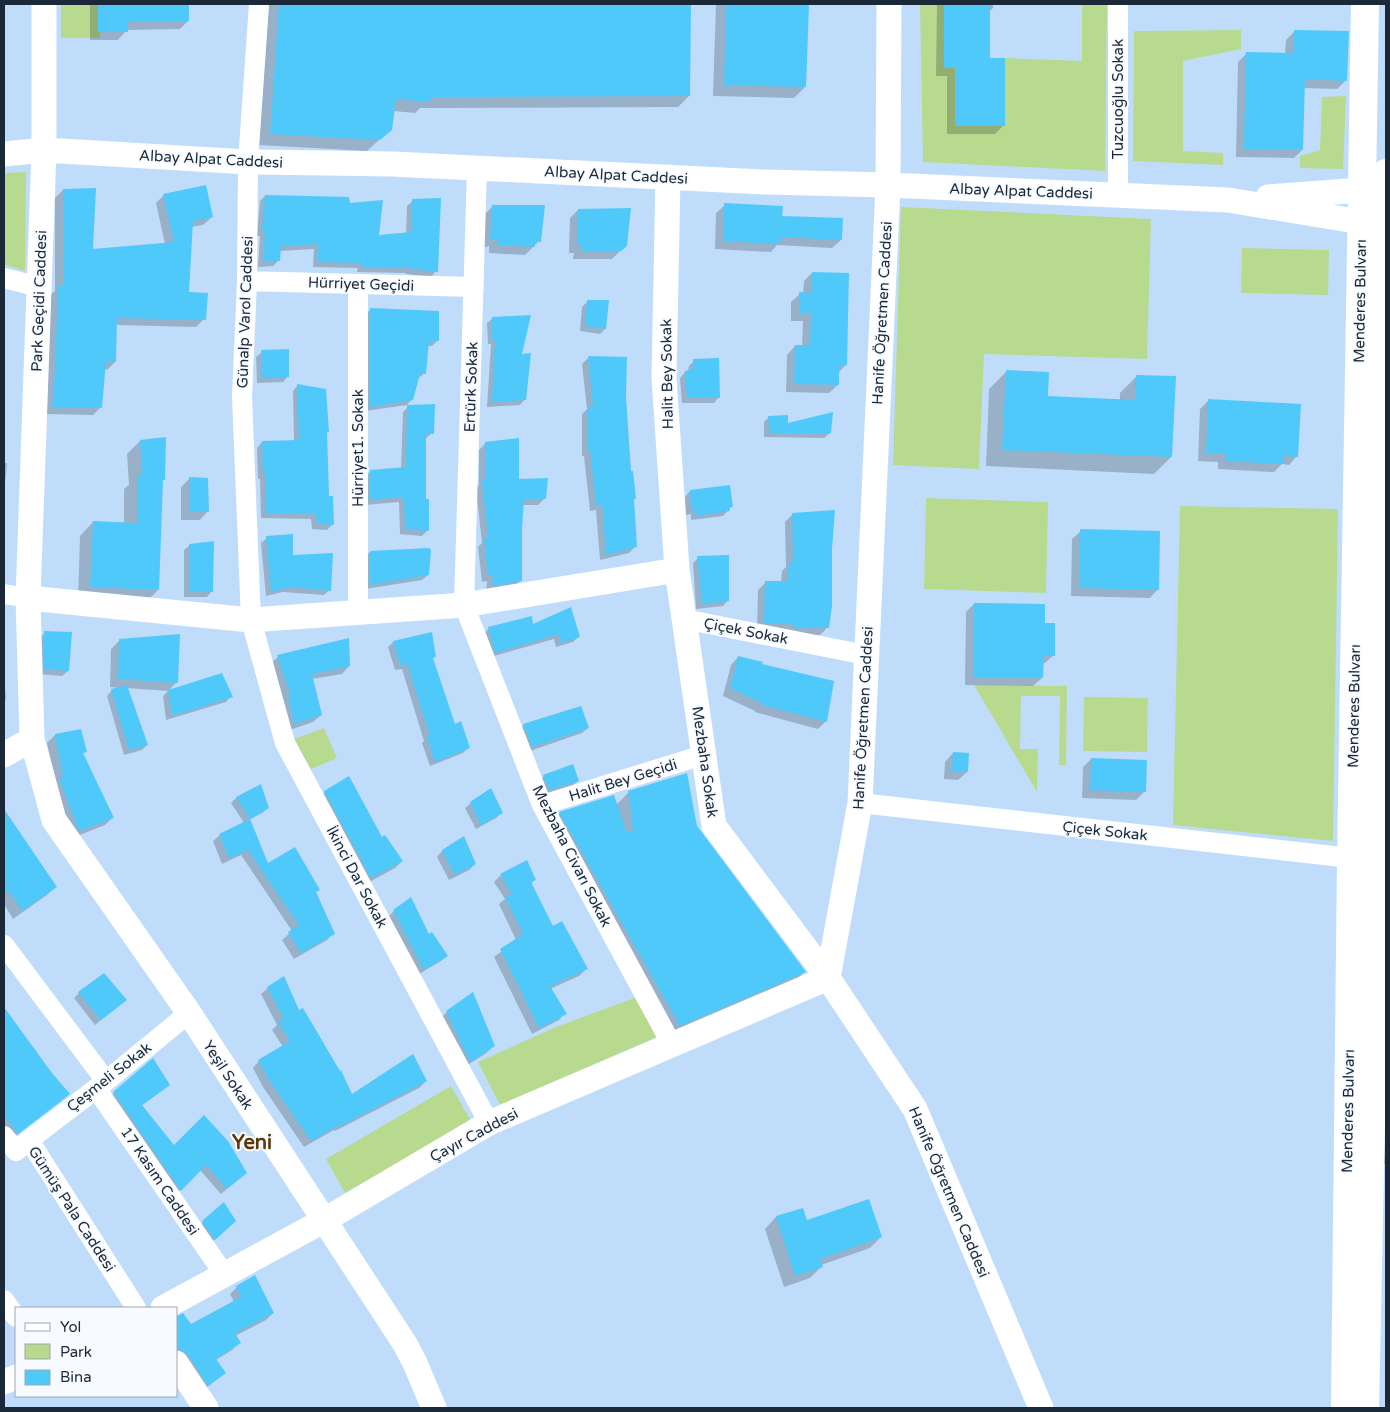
<svg xmlns="http://www.w3.org/2000/svg" width="1390" height="1412" font-family="'Varela Round',sans-serif">
  <rect width="100%" height="100%" fill="#bfddfb"/>
  <path fill="#b8da8f" d="M61,4h38l1,34h-39z
    M920,4h24v64h21l-10,8v50h49l1,-68 77,3v-57h25l-2,167 -182,-9z
    M1241,30v19l-58,12v90l40,2v12l-90,-4 1,-130z
    M1346,96l-3,73 -43,-1v-12l20,-6 2,-53z
    M26,172l-1,99 -21,-7v-91z
    M901,207l250,12 -4,140 -163,-5 -5,115 -86,-4z
    M1242,248l87,2 -1,45 -87,-2z
    M926,498l122,4 -2,91 -122,-4z
    M1180,506l158,3 -5,332 -160,-16z
    M974,685l93,1 -1,79h-7l1,-69h-39l-1,53h18l-1,43z
    M1084,697l64,1 -1,54 -64,-1z
    M324,728l13,30 -26,11 -17,-30z
    M637,997l20,40 -157,68 -22,-43 78,-35z
    M451,1086l20,35 -126,72 -19,-34z"/>
  <path fill="#0003" d="M90,4h98v17l-8,8 -53,1 -9,10h-28z
    M269,4h420v92l-11,11 -258,1 -5,5 -22,-2 -2,18 -24,22 -108,-6z
    M716,4h91l-2,83 -11,11 -81,-2z
    M937,4h56v4l-4,4 -1,48 15,66 -8,8h-48v-58h-11z
    M1294,32l52,48 -9,9 -34,-1 -1,62 -8,8 -58,-1 2,-95 9,-9 38,1 1,-14z
    M63,190l29,60 73,-6 -9,-41 8,-8 48,22 -9,8 -12,2 -4,66 17,26 -8,8 -80,-2 -1,37 -8,8 -3,-1 -3,38 -8,8 -48,-1 5,-119 5,-4v-93z
    M265,196l84,8 28,33 29,-3 1,-28 6,-5 23,70 -5,6 -25,-3v-1l-49,-1 1,-4 -45,-1 1,-18 -35,2v9l-6,6 -15,1 2,-31h-3l3,-35z
    M725,205l56,12 60,23 -9,8 -55,-3 -6,7 -56,-3 1,-36z
    M493,206l46,35 -14,14 -36,-2v-7l-7,2 2,-33z
    M578,210l48,35 -14,14h-39l1,-6h-5l1,-35z
    M812,273l34,92 -8,8v12l-9,8 -43,-1 1,-37 8,-9h7l1,-25h-12v-19l9,-8h3l1,-13z
    M588,301l17,28 -5,5 -20,-3 2,-24z
    M370,310l68,30 -6,6h-5l-2,27 -8,6 -5,20 -5,6 -42,6v-96z
    M493,318l28,37 4,44 -5,6 -33,2 4,-63h-3l-1,-21z
    M262,352l26,24 -5,6 -26,1 -1,-26z
    M588,358l37,39 11,149 -7,7 -29,7 -4,-50 -6,1 -6,-55h-2v-42l5,-5 -5,-45z
    M695,360l24,37 -5,6h-32l-2,-25 5,-6 3,-1 1,-5z
    M1006,372l41,25 73,3v-7l17,-17 34,81 -17,17 -168,-8 3,-77z
    M298,385l28,48 2,64 4,28 -5,5 -15,-1 -1,-10 -50,-1 -1,-39h-2l-1,-31 5,-6h32l-1,-51z
    M1209,400l88,56 -8,9 -7,-1 -8,8 -56,-3v-7l-20,-1 2,-52z
    M408,407l24,26 -7,6v62l3,29 -6,6 -22,-2 -1,-32 -34,3v-28l5,-5 31,-3 2,-57z
    M769,417l17,7 44,9 -6,5 -60,-1v-15z
    M140,441l24,38 -2,3 -4,108 -13,13 -67,-3 2,-64 13,-14 31,1v-34l5,-4 -2,-31z
    M486,443l32,37 27,18 -7,7h-16l-1,75 -7,7 -28,5 1,-11 -5,1 -4,-35 4,-4 -6,-55 3,-3v-35z
    M4,463h3l-3,31z
    M190,478l18,33 -8,9h-19v-33z
    M690,491l42,15 -9,10 -32,4v-6l-5,1 -1,-18z
    M793,514l34,114 -7,7 -35,1 -28,-6 1,-40 8,-8h15l1,-11 4,-4 -1,-45z
    M1081,531l77,58 -8,9 -79,-2 1,-57z
    M267,538l25,18 37,34 -5,5 -41,-3 -17,4 -5,-53z
    M190,545l22,46 -5,6h-23v-47z
    M370,552l58,23 -6,5 -57,9v-32z
    M698,558l30,42 -5,6 -27,3 -3,-46z
    M974,604l69,21 11,30 -9,8h-3v15l-9,8 -68,-1 1,-73z
    M532,625l46,12 -5,5 -17,5 -2,-8 -64,18 -6,-23 5,-6z
    M45,633h26l-3,38 -6,5 -23,-2v-36z
    M120,640l57,42 -8,8 62,6 -5,6 -60,18 -3,-24 5,-5 -41,-3 20,57 -5,5 -18,5 -17,-59 5,-6 8,-2 -10,-1 1,-38z
    M393,642l39,17 23,66 14,22 -6,6 -33,13 -8,-23 2,-2 -22,-72 -7,1 -7,-23z
    M278,657l71,9 -7,8 -30,5 9,36 -8,7 -26,9 -17,-67z
    M738,657l22,8 66,56 -8,8 -63,-17v-1l-32,-15 8,-31z
    M4,676l2,23 -2,2z
    M524,725l64,3 -6,5 -55,19 -9,-22z
    M80,730l6,21 -4,4 30,63 -7,7 -33,13 -16,-55 -9,-40 8,-8z
    M953,753l14,19 -9,8 -14,-1 1,-17z
    M1091,759l54,32 -9,9 -54,-2 1,-31z
    M544,776l34,5 -6,5 -28,9 -6,-13z
    M260,785l8,23 -6,5 -13,7 19,45 47,28 18,40 -6,7 -33,19 -12,-19 10,-9 -51,-76 -19,9 -9,-23 7,-6 24,-12 -13,-20 5,-5z
    M325,792l56,47 21,22 -7,7 -31,17 -46,-86z
    M629,792l67,35 108,145 -11,11 -124,53 -120,-212 11,-11 56,-8z
    M471,803l31,9 -6,6 -20,11 -11,-21z
    M4,812l51,75 -8,8 -34,24 -9,-15z
    M463,838l12,26 -6,6 -20,10 -12,-23 5,-6z
    M501,875l34,4 -4,5 22,44 33,41 -7,7 -29,13 15,24 -6,7 -27,14 -38,-77 22,-17 -17,-36 6,-5 -11,-17z
    M394,911l35,25 18,20 -6,5 -22,13 -30,-58z
    M268,988l31,24 52,84 75,-15 -7,7 -84,43 -1,-1 -30,17 -41,-60 -10,-19 6,-7 24,-14 -11,-17 5,-5 -16,-31z
    M79,993l41,12 -25,20 -21,-27z
    M4,1009l47,65 10,27 -51,39 -6,-9v-62l3,-3 -3,-5z
    M447,1012l47,34 -9,8 -24,15 -23,-48z
    M163,1090l-22,16 33,41 66,31 -19,16 -21,-24 -25,25 -67,-97 6,-5z
    M1386,1122v42h-2z
    M802,1209l4,13 75,15 -11,11 -49,17v2l-11,11 -26,9 -19,-58 11,-12z
    M234,1221l-25,24 -11,-17 5,-6z
    M237,1287l36,26 -7,7 -31,16 4,7 -7,7 -16,10 9,13 -24,19 -25,-33v-40l15,7 43,-24 -4,-8z"/>
  <path fill="#4ec9fa" d="M98,4h91v17l-61,1v10h-30z
    M279,4h412l-1,92 -257,1 -6,5 -31,-3 -4,31 -12,10 -110,-6z
    M726,4h83l-3,83 -82,-2z
    M944,4h46v54h15v68h-50v-58h-11z
    M1294,30l55,1 -2,50 -42,-2 -2,71 -59,-1 2,-97 47,1z
    M206,185l7,32 -20,4 -4,71 19,1 -2,27 -89,-2 -1,44 -10,-1 -4,47 -50,-1 3,-35 3,-86h5v-97l33,-1 -3,61 81,-7 -11,-48z
    M265,195l84,2 1,6 33,-3 -4,35 32,-3 1,-33 29,-1 -3,74 -27,-3v-1l-49,-1v-4l-44,-1v-18l-37,2 -1,15 -17,1 2,-31h-3z
    M724,203l59,3 -1,10 61,2 -1,22 -61,-3 -1,7 -57,-3z
    M492,205h53l-4,37 -6,-1v6l-38,-2v-6l-7,1z
    M631,208l-4,38 -6,5h-40l1,-5 -5,-1 1,-36z
    M812,272l37,1 -2,92h-8v20l-45,-1 1,-39h15l1,-32h-12v-21l12,1z
    M587,300h22l-3,29 -21,-3z
    M370,308l69,3v30h-10l-3,33h-6l-7,26 -43,7z
    M531,315l-9,39 9,-1 -5,47 -34,2 3,-63h-3v-22z
    M289,349v28l-27,1 -1,-28z
    M588,356l39,1 -1,40 5,74h2l3,28h-2l3,48 -31,8 -4,-51 -6,1 -6,-55h-2v-43l5,-1z
    M719,358l1,40h-33l-2,-27 8,-2v-10z
    M1006,370l43,2 -1,24 87,4 1,-25 40,1 -4,81 -170,-7z
    M297,384l29,5 3,43h-2l2,64h4l1,29 -17,-1 -1,-10 -50,-1 -1,-39h-2l-1,-33 37,-1z
    M1208,399l93,5 -3,53 -14,-1v8l-23,-1 -35,-2v-7l-20,-1z
    M435,404l-1,30h-8v65h3v32l-24,-2 -1,-32 -34,3v-30l36,-3 1,-62z
    M833,412l-2,21h-61l-2,-17 20,-1v8z
    M166,437l-1,43h-2l-4,110 -69,-3 3,-66 44,2v-48h5l-2,-35z
    M519,438v41l29,-1 -2,21h-22l-2,30v52l-30,5 1,-11 -5,1 -4,-37 4,-1 -6,-58h3v-38z
    M189,477l19,1 1,34h-20z
    M730,485l3,22h-4l1,4 -35,5 1,-7 -5,1 -1,-20z
    M835,510l-3,39v57l-3,22h-37l1,-4 -29,-1 1,-42h22l2,-19 4,-1 -1,-48z
    M1080,529l80,2 -1,59 -80,-2z
    M293,534v21l40,-2 -2,38 -41,-4 -19,5 -5,-56z
    M214,541l-1,51h-24v-48z
    M429,548l2,2 -2,25 -59,10v-34z
    M729,555v46l-27,3 -5,-48z
    M974,603l71,1v19h10v33l-11,-1 -1,23 -70,-1z
    M571,607l9,30 -19,6 -2,-9 -64,19 -7,-26 44,-11 1,8z
    M44,631l28,1 -3,39 -25,-2z
    M432,632l4,25 -3,1 22,66 6,-3 9,27 -35,14 -8,-25 3,-2 -23,-71 -7,1 -7,-24z
    M180,634l-2,49 -60,-4 1,-40z
    M349,638l1,28 -38,8 10,41 -28,9 -6,-27 3,-1 -14,-41z
    M738,656l25,6 -1,2 72,17 -7,41 -65,-17v-2l-32,-15z
    M222,673l11,24 -61,19 -4,-26z
    M127,685l21,60 -19,5 -18,-61z
    M581,706l8,22 -57,19 -9,-23z
    M81,729l6,23 -4,1 31,65 -35,13 -20,-53 4,-1 -8,-43z
    M953,752l16,1 -1,19 -16,-1z
    M1091,758l56,2 -1,32 -56,-2z
    M573,764l6,17 -30,9 -6,-15z
    M687,773l10,53 109,146 -126,54 -121,-214 55,-17 13,37 6,-1 -5,-40z
    M349,776l33,61 3,-2 18,26 -32,17 -47,-87z
    M261,784l8,24 -19,11 -14,-22z
    M491,788l12,25 -22,12 -11,-23z
    M4,809l53,78 -35,24 -13,-20 -5,5z
    M250,819l18,44 27,-16 25,43 -4,2 19,42 -34,19 -13,-21 11,-7 -33,-48 -18,-27 -19,8 -10,-24z
    M464,836l12,28 -21,11 -13,-25z
    M527,860l9,20 -5,2 22,44 9,-5 26,48 -38,17 17,28 -28,14 -39,-79 23,-15 -18,-37 7,-3 -12,-20z
    M411,897l18,37 3,-2 16,24 -24,14 -31,-60z
    M104,973l23,27 -26,20 -23,-28z
    M284,976l15,34 4,-2 37,63 1,-1 11,24 61,-40 14,27 -85,44 -1,-1 -30,17 -42,-61 -11,-20 32,-19 -12,-19 6,-3 -17,-32z
    M473,992l22,54 -25,16 -24,-51z
    M4,1007l48,66 18,21 -52,40 -14,-19z
    M153,1058l17,27 -28,20 32,40 30,-30 24,26 19,32 -20,16 -21,-24 -25,26 -68,-99z
    M869,1199l13,38 -62,22 3,8 -28,9 -19,-60 27,-8 4,12z
    M224,1202l12,19 -21,19 -13,-19z
    M255,1275l19,38 -39,20 6,10 -25,16 10,14 -18,13 -20,-31 -9,-6 -3,-4v-28l7,-4 8,11 50,-27 -5,-11z"/>
  <g fill="none" stroke-linecap="round" stroke-linejoin="round">
    <path stroke="#fff" stroke-width="20" d="M259,4l-11,158 -1,119 -5,116 9,223 34,123 204,380
      M477,168l-13,437 78,200 130,240
      M1118,195v-191
      M4,278l35,9
      M247,281l227,6
      M4,594l24,4
      M358,612v-328
      M684,619l182,36
      M860,803l491,55
      M542,805l161,-50
      M4,945l102,136
      M99,1087l3,10 122,177
      M4,1136l12,15 13,-11 107,168
      M29,1140l77,-59 83,-68
      M4,1300l12,17"/>
    <path stroke="#fff" stroke-width="25" d="M4,154l40,-4 204,12 145,2 373,18 122,3 340,15 133,22 20,-1
      M668,177l-4,201 13,192 37,256 114,152 87,131 126,299
      M1268,197l93,-7 22,1
      M28,598l16,-448v-146
      M4,755l28,-16
      M828,978l32,-175 28,-618 1,-181
      M163,1308l160,-87 166,-98 339,-145
      M176,1363l30,45
      M4,1382l12,-5
      M434,1408l-19,-45 -10,-19 -216,-331 -135,-193 -22,-81 -4,-141 223,22 213,-15 213,-35"/>
    <path stroke="#fff" stroke-width="28" d="M1345,1408l6,-550 14,-854
      M1365,1408l7,-332 7,-552 7,-351"/>
  </g>
  <g text-anchor="middle" dominant-baseline="central" stroke-width="4" stroke-linejoin="round" paint-order="stroke">
    <g font-size="15" fill="#1a2837" stroke="#f7fbff">
      <text transform="translate(1118 99) rotate(-90)">Tuzcuoğlu Sokak</text>
      <text transform="translate(211 159) rotate(3)">Albay Alpat Caddesi</text>
      <text transform="translate(616 175) rotate(3)">Albay Alpat Caddesi</text>
      <text transform="translate(1021 191) rotate(2)">Albay Alpat Caddesi</text>
      <text transform="translate(361 284) rotate(2)">Hürriyet Geçidi</text>
      <text transform="translate(39 301) rotate(-88)">Park Geçidi Caddesi</text>
      <text transform="translate(1360 301) rotate(-89)">Menderes Bulvarı</text>
      <text transform="translate(245 312) rotate(-88)">Günalp Varol Caddesi</text>
      <text transform="translate(882 313) rotate(-87)">Hanife Öğretmen Caddesi</text>
      <text transform="translate(667 374) rotate(-91)">Halit Bey Sokak</text>
      <text transform="translate(471 387) rotate(-88)">Ertürk Sokak</text>
      <text transform="translate(358 448) rotate(-90)">Hürriyet1. Sokak</text>
      <text transform="translate(746 631) rotate(11)">Çiçek Sokak</text>
      <text transform="translate(1354 706) rotate(-89)">Menderes Bulvarı</text>
      <text transform="translate(863 718) rotate(-87)">Hanife Öğretmen Caddesi</text>
      <text transform="translate(705 762) rotate(82)">Mezbaha Sokak</text>
      <text transform="translate(623 780) rotate(-17)">Halit Bey Geçidi</text>
      <text transform="translate(1105 831) rotate(6)">Çiçek Sokak</text>
      <text transform="translate(572 856) rotate(63)">Mezbaha Civarı Sokak</text>
      <text transform="translate(357 877) rotate(62)">İkinci Dar Sokak</text>
      <text transform="translate(228 1075) rotate(57)">Yeşil Sokak</text>
      <text transform="translate(109 1077) rotate(-38)">Çeşmeli Sokak</text>
      <text transform="translate(1348 1111) rotate(-89)">Menderes Bulvarı</text>
      <text transform="translate(474 1135) rotate(-28)">Çayır Caddesi</text>
      <text transform="translate(160 1181) rotate(56)">17 Kasım Caddesi</text>
      <text transform="translate(949 1192) rotate(67)">Hanife Öğretmen Caddesi</text>
      <text transform="translate(72 1209) rotate(57)">Gümüş Pala Caddesi</text>
    </g>
    <g font-size="20" font-weight="bold" fill="#5c3703" stroke="#f7fbff">
      <text x="252" y="1143">Yeni</text>
    </g>
  </g>
  <rect width="1390" height="1412" fill="none" stroke="#1a2837" stroke-width="10"/>
  <rect x="15" y="1307" width="162" height="90" fill="#f7fbff" stroke="#9fa7af"/>
  <rect x="25" y="1323" width="25" height="8" fill="#ffffff" stroke="#9fa7af"/>
  <text x="60" y="1332" font-size="15" fill="#1a2837">Yol</text>
  <rect x="25" y="1344" width="25" height="15" fill="#b8da8f" stroke="#9fa7af"/>
  <text x="60" y="1357" font-size="15" fill="#1a2837">Park</text>
  <rect x="25" y="1370" width="25" height="15" fill="#4ec9fa" stroke="#9fa7af"/>
  <text x="60" y="1382" font-size="15" fill="#1a2837">Bina</text>
</svg>
